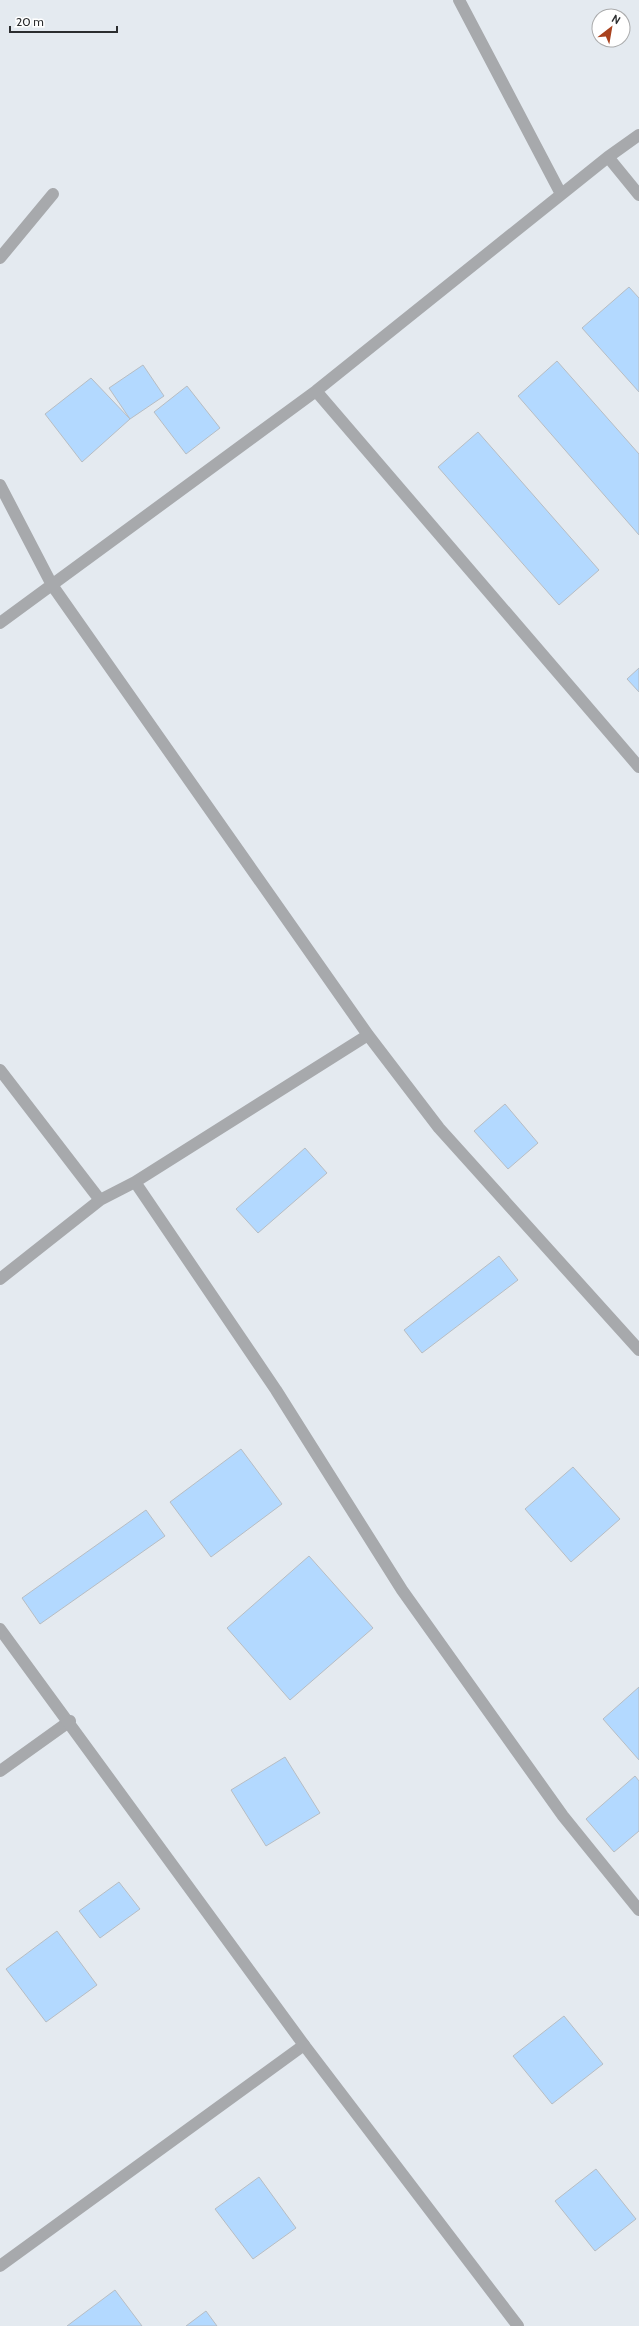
<svg xmlns="http://www.w3.org/2000/svg" width="639" height="2326" font-family="Cabin,sans-serif">
  <rect width="100%" height="100%" fill="#e4eaf0"/>
  <path fill="#b3d9ff" stroke="#b7bdc3" d="M629,287l10,11v94l-57,-64z
    M557,361l82,93v81l-121,-139z
    M143,365l21,31 -34,23 -21,-31z
    M91,378l39,41 -48,43 -37,-48z
    M187,386l33,42 -34,26 -32,-42z
    M478,432l121,138 -40,35 -121,-138z
    M639,668v24l-12,-13z
    M505,1104l33,39 -30,26 -34,-38z
    M305,1148l22,25 -69,60 -22,-24z
    M499,1256l19,24 -96,73 -18,-23z
    M241,1449l41,55 -71,53 -41,-55z
    M573,1467l47,52 -49,43 -46,-53z
    M146,1510l19,26 -125,88 -18,-26z
    M309,1556l64,72 -83,72 -63,-72z
    M639,1687v73l-36,-41z
    M285,1757l35,56 -54,33 -35,-56z
    M635,1776l4,5v50l-25,21 -28,-33z
    M119,1882l21,27 -40,29 -21,-27z
    M57,1931l40,54 -51,37 -40,-53z
    M564,2016l39,48 -51,40 -39,-48z
    M596,2169l40,50 -41,32 -40,-50z
    M259,2177l37,51 -43,31 -38,-50z
    M115,2290l27,36h-75z
    M206,2311l11,15h-31z"/>
  <g fill="none" stroke-linecap="round" stroke-linejoin="round">
    <path stroke="#a7a9ac" stroke-width="12" d="M459,0l102,194
      M608,157l31,38
      M0,258l53,-64
      M316,391l323,376
      M0,485l52,100 316,450 71,93 200,222
      M0,623l316,-232 292,-234 31,-22
      M0,1070l100,130
      M135,1182l141,208 126,200 161,226 76,94
      M0,1279l100,-79 35,-18 233,-147
      M0,1771l70,-50
      M0,2266l304,-221"/>
    <path stroke="#a7a9ac" stroke-width="12" d="M0,1629l304,416 214,281"/>
  </g>
  <g transform="translate(611 28) rotate(31)"><circle r="19" fill="#ffffff" stroke="#aaabac"/>
  <path d="M0-3L7 15L0 10L-7 15Z" fill="#a9421e"/>
  <text y="-6" font-size="11" font-weight="bold" text-anchor="middle" fill="#2b2d2f">N</text>
  </g>
  <path d="M10 26v6h107v-6" fill="none" stroke="#2b2d2f" stroke-width="2"/>
  <text x="16" y="26" font-size="12" fill="#2b2d2f" stroke="#ffffff" stroke-width="3" paint-order="stroke">20 m</text>
</svg>
